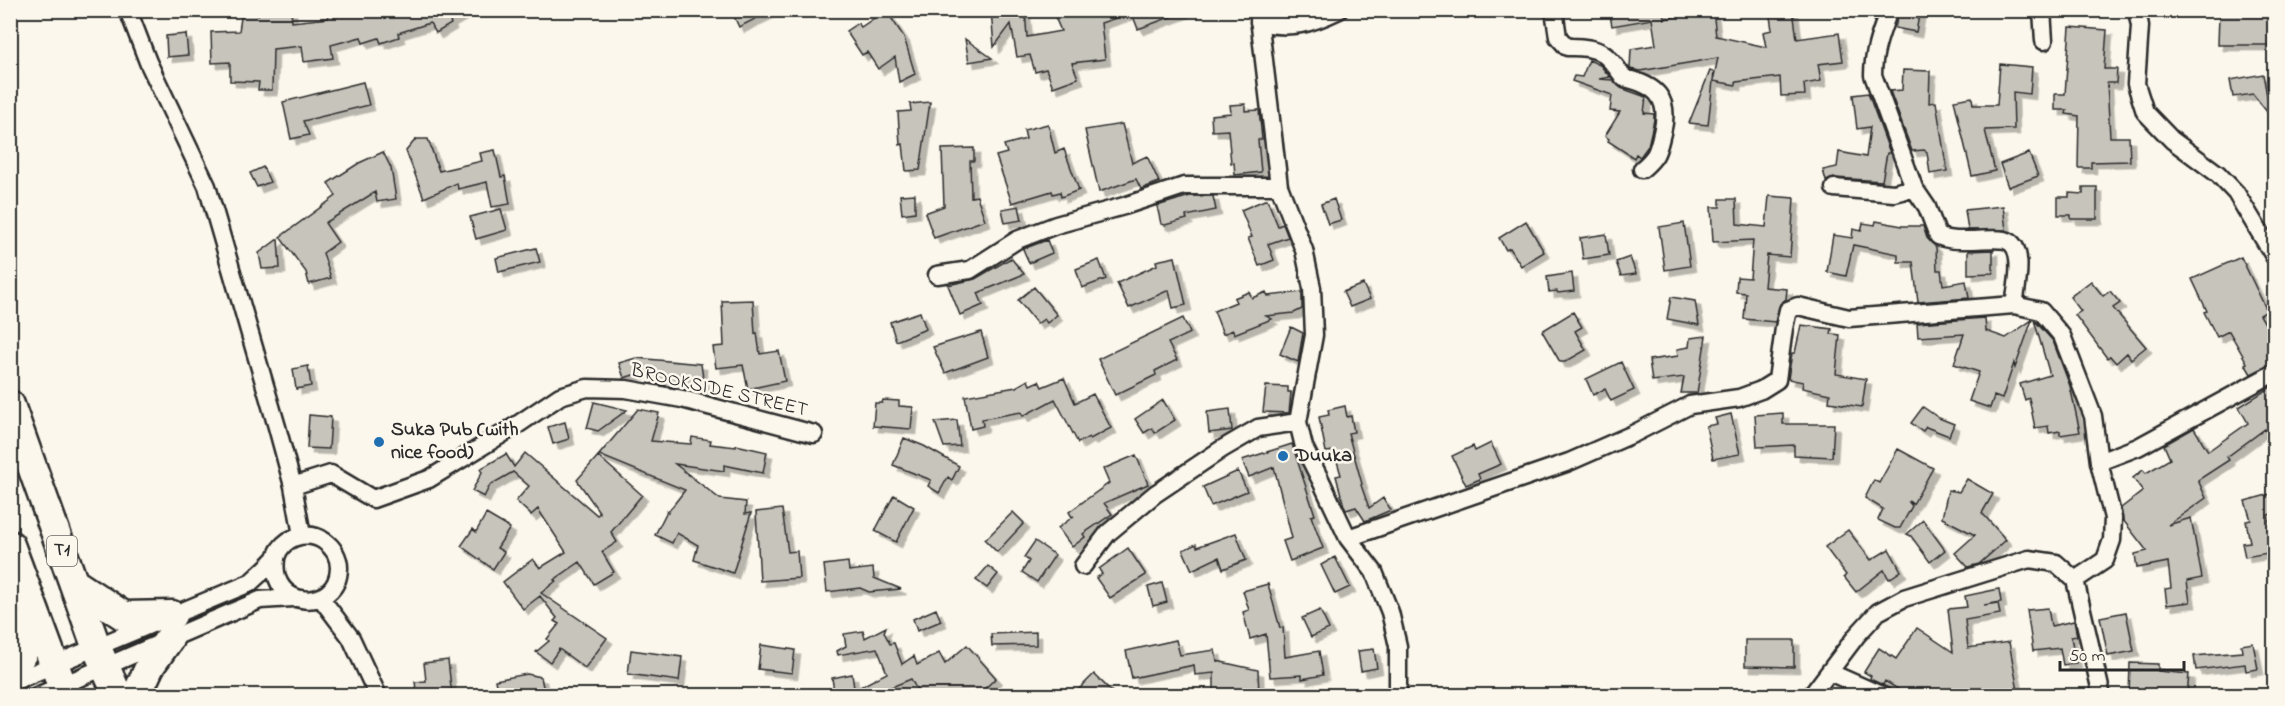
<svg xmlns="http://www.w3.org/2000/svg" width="2285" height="706" font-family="'Indie Flower',sans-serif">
  <defs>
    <filter id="shadow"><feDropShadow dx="5.5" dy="5.5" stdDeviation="0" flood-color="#0004"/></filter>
  </defs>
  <rect width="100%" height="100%" fill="#fbf7ec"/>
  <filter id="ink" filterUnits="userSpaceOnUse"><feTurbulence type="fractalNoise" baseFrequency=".0167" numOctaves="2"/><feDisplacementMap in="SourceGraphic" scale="12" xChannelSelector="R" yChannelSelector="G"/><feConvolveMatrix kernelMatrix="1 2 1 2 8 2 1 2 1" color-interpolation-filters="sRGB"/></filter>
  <g filter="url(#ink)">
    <path fill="#c7c4bc" stroke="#2b2b2b" stroke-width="1.5" filter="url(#shadow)" d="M258,10h33l1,12 36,-4 -1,-8h15l2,5 15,-5h110l-19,11 1,3 -15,9 -6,-10 -32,10 1,4 -18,6 -2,-5 -16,5 -2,-6 -30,8 2,13 -29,4 -2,-16 -29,3 -1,41h-14l1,-8 -29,-1v-19l-18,1 -1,-31 28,-1 3,-20 16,4z
      M731,10h42l-34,17z
      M886,10l18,27 11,37 -16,8 -4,-25 -17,12 -11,-17 -5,3 -16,-24 12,-8 3,4z
      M991,10h34l2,27 34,-6 -6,-14 15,-7h114v2l-46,17 -7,-18v2l-30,10 4,36 -33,4 6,15 -25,9 -7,-18 -11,3 -5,-17 -13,2 -6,-33 -17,23z
      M1609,10h54l1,9 24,-4v-5h25l3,26 50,11 -3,-15 9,-2 -3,-20h24l4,29 42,-6 4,28 -25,3 3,17 -17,3 1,11 -24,1 -1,-19 -44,5v3l-23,-4 5,-23 -78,13 -10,-2 1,-20 25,-4 -4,-26 -40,7z
      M1899,10h21l-4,22 -21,-4z
      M2219,14h55v31h-56z
      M2070,27l37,3 -3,39h13l-1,14h-9l3,54h19l1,24 -39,1v6h-13l1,-52 -13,-2 1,-4h-12v-16h10z
      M186,34l2,21 -21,2 -1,-21z
      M965,39l27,19 -23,4z
      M1589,60l11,5 10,12 -11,2 14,1 8,8 25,9 -2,16 10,1v6l-6,26 -8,11 -4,-3 -2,4 -26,-17 1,-2 -4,-3 15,-24 -10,-1 2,-16 -40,-14 2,-5 8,1z
      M2000,64l32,3 -2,27 -17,-2 1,37 -29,1 10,41 -23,5 -18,-76 18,-3 1,8h24z
      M1903,70l27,1 -1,32 7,-1 11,69 -17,3 -3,-22 -3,-2 -12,1 -22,-60 12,-1z
      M1710,71l4,1 -6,53 -19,-2z
      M2263,74l8,43 -18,-23 -20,3 -3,-17z
      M363,82l6,23 -66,16 6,14 -18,4 -8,-37z
      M1868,93l22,60h-3l-5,28 -47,-3 -9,3 -3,-11 14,-3 2,-15 27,5 4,-30 -13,2 -4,-34z
      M930,102l-10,68 -14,1 -3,-27 -3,1 -2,-33 13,-1 -1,-7z
      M1245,104v7l14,-1 3,29 -4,1 3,32 -26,3 -1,-12h-3l-3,-33 -16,1 -1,-16 20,-2 -1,-8z
      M1048,124l7,29 9,-4 15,41 -18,7 -1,-5 -7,2 -1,-3 -40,12 -16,-47 11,-3 -3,-8 22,-6 -2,-9z
      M1122,124l10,39 15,-7 12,26 -18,7 -5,-10 -37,13 -14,-62z
      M416,139h12l11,32 43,-10 -2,-8 15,-3 6,27 4,-1 5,28 -18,3 -5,-25 -29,7 -1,-6 -33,15 -18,-47z
      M974,148v13h-4l1,36 6,-1 8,24 -51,18 -9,-25 19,-7 -2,-57z
      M383,152l8,16 5,31 -19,3 -2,-10 -50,31 13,19 -15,11 8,25 -22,6 -3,-12 -26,-35 56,-41 -8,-13 31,-20z
      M2029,153l9,23 -30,11 -8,-23z
      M263,167l7,15 -13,5 -7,-14z
      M2083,187h14v32h-26v-4h-13v-18h11v-4l14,1z
      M915,194v18l-13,2 -2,-19z
      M1190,196h23l3,14 -30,6 1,3 -22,6 -4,-1 -4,-18z
      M1769,196l25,2 -4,59 -23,-2 -3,32 23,2 -1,10 -6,5 -5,18 -31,-3 2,-26 -10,-1 1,-15 13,1 3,-38 -40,2 -2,-35h9v-8h16l1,25 29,3z
      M1267,199l11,27 5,-2 5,13 -20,7 6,16 -15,6 -11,-28 4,-1 -11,-27z
      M1334,199l7,21 -13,4 -7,-20z
      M1019,206l3,14 -17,3 -3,-14z
      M2003,206l3,24h-38l-3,-20z
      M501,209l6,21 -31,9 -6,-22z
      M1526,221l18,31 -23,14 -11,-18 -4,2 -7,-12z
      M1876,221l26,5h21l4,12 9,9 1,23h4l2,15 23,-4 3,17 -51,4 -5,-40h-15v-8l-45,-9 -7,31 -19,-4 6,-37 19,3 1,-9 8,2 2,-8 12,2z
      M1684,223l6,43 -25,4 -6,-43z
      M1606,234l3,21 -26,4 -3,-21z
      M278,239l2,29 -18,1 -3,-16z
      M1047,240l5,13 -23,10 -6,-14z
      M536,248l4,14 -41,10 -3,-14z
      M1993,250v23l-25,1v-23z
      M1175,257l11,48 -13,3 -4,-18 -40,18 -12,-25 40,-18 -1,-4z
      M1630,257l6,17 -15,2 -5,-14z
      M2241,257l26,54 -7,4 14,24v24l-23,11 -6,-10 2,-1 -18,-32 -12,6 -13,-25 3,-1 -15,-32z
      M1011,258l13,16 -46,19 5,12 -23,10 -12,-30 27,-6z
      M1099,260l7,19 -24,9 -6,-19z
      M1572,273l2,18 -16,2 -1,-2 -8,1 -2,-15z
      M2091,281l12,15 7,-5 10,12 -7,5 33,39 -15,12 -4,-6 -11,10 -6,-7 -3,2 -32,-43 6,-4 -11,-14z
      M1363,284l7,15 -20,8 -7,-15z
      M1034,287l23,28 -10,8 -3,-4 -7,5 -19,-24z
      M1249,292l3,6 14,-6 2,4 34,-4v17l-8,4 -28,3 6,3 -38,15 -1,-4 -10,4 -9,-23 22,-9 -2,-4z
      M1671,297l24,4 4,24 -32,-6z
      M753,300l2,34 2,-1 3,21 19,-3 6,30 -37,8 -5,-24 -27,3 -3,-21 11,-1 -2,-45z
      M920,312l6,17 -30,12 -6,-19z
      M1573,312l9,15 -7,4 11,19 -21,12h-5l-18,-31z
      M1183,318l7,15 -22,10 9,17 -22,11 1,4 -41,20 -17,-36z
      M1985,318l1,13 20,7 26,-18 -17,48 -1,-5 -12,36 -8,-3 -4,12 -21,-7 10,-29 -25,-8 10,-30 -46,3 -1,-14z
      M2034,320l19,21 17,45 10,46 -20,3v-4l-11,2 -1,-7 -13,2 -6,-30 -4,2 -5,-16 30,-9z
      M1801,325l31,4 -1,5 9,1 -4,39 30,5 -4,28 -33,-5 1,-8 -28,-6 1,-6 -15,-3 4,-26h3z
      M1291,327l12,6 -5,29 -18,-8z
      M981,332l7,25 -43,16 -12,-26z
      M1706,336l-9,57h-16l3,-16 -32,4 -3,-21 29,-4 -1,-7 12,-2 1,-9z
      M636,358l65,6 3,22 -17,4 -34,-7 2,-15 -31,10 -5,-15z
      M1621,362l13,28 -23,11 -6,-12 -12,6 -7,-16z
      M308,366l3,20 -15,3 -3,-20z
      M1064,378l11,25 18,-9 18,34 -21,11 -1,-2 -11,6 -23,-44 -32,17 -2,-4 -39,7 1,7 -12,3 -6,-33 51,-9 12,-7 2,5 9,-4 3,6z
      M2274,385v62l-9,-18 -38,28 2,3 -31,20 8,18 -38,27 23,-7 11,60 -15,3 3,21 -23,3 -2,-16 6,-1 -3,-26 -31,6 -2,-14 12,-3 -24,-31 -2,-12 22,-17 -10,-13 10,-8 3,3 24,-14 -6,-14 30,-17 14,23 40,-28 -9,-16z
      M1266,386l22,1v5h3l-2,21 -26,-1z
      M883,400l16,1v5l14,1 -2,22 -38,-3 2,-23h7z
      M1163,400l12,20 -20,13 -3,-5 -8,5 -9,-14z
      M594,402l33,8 -29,21 -11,-3z
      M1345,406l2,11 4,-1 3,16 -6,1 14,51 -1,1 8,23 14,-10 8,12 -26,11 -9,-14 -10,3 -2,-4 -8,-30 5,-1 -7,-24 -8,1 -7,-35 10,-2 -1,-5z
      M1923,407l16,11 15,6 -5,12 -23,-9 -3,4 -12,-8z
      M638,409l21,4 -8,28 40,3 1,-7 19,3 -1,4 26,3v-2l31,7 -4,21 -39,-8v6l-49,-7 45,35 26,3 -1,12 6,-1 -18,60 -39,-13 4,-15 -21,-12 -5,10 -17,-8 12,-24 1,1 17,-22 -86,-35z
      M1230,409l2,21 -23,3 -2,-21z
      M1783,413v11h51l-2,33 -38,-2v-10l-37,2 -2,-32z
      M1731,414l9,40 -27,5 -7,-33 11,-2 -2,-6z
      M309,415l22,2 -2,32 -22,-1z
      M957,420l3,26 -16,1 -9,-25z
      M565,422l4,17 -16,5 -5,-17z
      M904,438l20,8 35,20 -7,14 -4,-3 -9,16 -11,-7 3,-6 -38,-15z
      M1491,443l10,21 -23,10 2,5 -14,6 -14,-29 21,-10 2,5z
      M1292,444l23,71 -4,1 12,32 -33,13 -7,-20 9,-3 -18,-71 -25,10 -7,-17z
      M1898,449l35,19 -20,36 -5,-3 4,5 -12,22h-5l-17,-8 5,-11 -18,-11 9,-18 5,3z
      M525,453l72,62 3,-2 -23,-33 21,-24 44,39 -31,37 6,10 -15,10 12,20 -20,12 -14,-22 -26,18 2,1 -15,12 66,45 -22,30 -26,-19 -9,13 -14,-10 13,-11 -2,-2 12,-15 -5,-3 3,-3 -17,-22 -17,13 -20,-27 30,-23 7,9 26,-16 -28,-43 -7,6 -15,-14 13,-15 -16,-14 -23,13 -6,12 -12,-6 10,-19 -2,-3 26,-15 8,13z
      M1136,455l12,29 -44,19 8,11 -29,20 2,3 -13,10 -14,-19 16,-12 -2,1 -3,-5 40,-29 -6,-14z
      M1238,471l9,20 -36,15 -8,-19z
      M1967,479l26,15 -11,19 24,27 -27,24 -11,3 -13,-14 20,-18 -33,-17 6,-28 11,2z
      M2274,493v20l-6,2 6,37 -29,5 -3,-14 8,-1 -4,-21 5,-1 -6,-19z
      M894,495l20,12 -18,35 -21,-11z
      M782,509l6,43 9,-1 2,27 -39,3 -4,-69z
      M1013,512l11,11 -27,29 -12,-12z
      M486,514l24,14 -13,20 7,4 -11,17 -32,-23 12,-17 3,3z
      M1923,520l22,30 -15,12 -19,-26 -4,-2z
      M1848,530l23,30 18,-11 12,22 -12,8 -5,-9 -28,22 -12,-15 2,-2 -21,-28z
      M1236,533l10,27 -23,9 -4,-12 -27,13 -9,-20 13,-6 1,3z
      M1035,541l20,14 -18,27 -15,-10 7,-11 -5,-4z
      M1128,548l18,27 -36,23 -14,-20 6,-4 -3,-5z
      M1335,557l15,30 -15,7 -14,-29z
      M848,562l1,9 24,-3 1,10 27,11 -32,3 -9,-4 -33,4 -3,-27z
      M988,566l10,8 -11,14 -11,-8z
      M1162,583l5,19 -14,4 -5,-19z
      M1268,584l12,44 3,-1 2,30 34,-6 4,24 -21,4v-4l-32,2 -4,-43 -16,5 -7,-27 6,-2 -6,-19z
      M1999,589l2,13 -17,3 14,-2 2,11 -35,6 3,28 41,-6 10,54h-110l-24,-15 -2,4 -13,-6 1,-3 -7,-4 15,-24 17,11 21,-31 36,24 -5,-43 19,-2 -2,-11z
      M2048,608l3,18 23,-5 3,15 -6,1 5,26 -13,2 -3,-17 -27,3 -6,-41z
      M936,609l5,12 -24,10 -4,-12z
      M1320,610l9,19 -18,8 -9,-19z
      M2126,612l8,39 -26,5 -8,-39z
      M886,627l-2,5 6,12 4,-1 8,21 12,-8 3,9 22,-12 6,11 22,-19 29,33 -19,18h-57l-9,-17 -41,17h-27l44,-23 -10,-25 -39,7 -1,-4 9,-5 -2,-12 19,-3 2,7z
      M1036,632v13l-44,1 -1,-12z
      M1176,640l4,15 35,-5 2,11 41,9 1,26h-45v-23l-19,2 -1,-10 -62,13 -6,-27z
      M1745,640h49v27l-49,-1z
      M2253,643l5,26 -12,2 -1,-7 -49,6 -2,-14 48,-4 -1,-7z
      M761,645l34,5 -3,23 -34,-4z
      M1374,649l3,19 -16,3 -3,-20z
      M631,650l51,7 -3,24 -51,-7z
      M448,660l4,36h-35l-2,-14 11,-1 -2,-18z
      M2130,663l28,1v7l31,3 -2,22h-58z
      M527,674l14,3 4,19h-47l-3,-16z
      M852,674l2,14 -20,3 -2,-13z
      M1094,674l22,22h-44z"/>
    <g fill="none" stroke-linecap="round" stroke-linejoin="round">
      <defs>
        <path id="minor" d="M128,10l20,52 59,124 70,241 16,59 9,49
          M1258,10l21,176 25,64 8,38 2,47 -16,87 6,25 17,34 27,57 26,34 16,40 8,34v50
          M1554,10l4,27 9,10c32,-1 39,5 57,31 32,7 47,20 38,55 -5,19 -4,22 -20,36
          M1889,10c-8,22 -16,42 -16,65l41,113 13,19 11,29c11,5 22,4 33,4 11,0 23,-2 34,0 22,5 11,49 9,65
          M2042,10l2,31
          M2137,10l3,16 -4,58 9,28 27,28 46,34 18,19 38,63
          M1259,22c32,8 51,2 80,-12
          M1834,188l60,5 20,-5
          M937,275l33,-5 47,-30 39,-15 68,-19 60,-20h95
          M2099,462l39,-15 136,-74
          M293,486l38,-12 42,25 56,-20 88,-54 43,-29 27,-8 39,1 56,10 132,35
          M1348,538l221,-76 64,-28 57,-29 49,-7 22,-8 16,-10 7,-52 4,-18 10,-4 51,12 165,-13 27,6 21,25 31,80 6,46 14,56 -1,22 -7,20 -30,20 27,116
          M1083,566l25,-33 47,-39 67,-45 36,-21 40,-6
          M320,597l31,41 27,58
          M1829,672l54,24
          M10,683l240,-100c7,-7 16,-14 23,-22 4,-3 4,-8 7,-12 10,-14 30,-18 44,-8 9,6 15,16 15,27 -1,45 -70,42 -63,-9
          M37,696l223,-96 33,-2
          M1811,696l46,-61 21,-23 26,-14 125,-39 27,4 19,17"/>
        <path id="trunk" d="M10,405l86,241 22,50
          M10,545l56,151
          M74,583l50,33 48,-1
          M10,675l13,-23 11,-41
          M136,696l14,-30 19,-27"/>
      </defs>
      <use href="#minor" stroke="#2b2b2b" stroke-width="21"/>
      <use href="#trunk" stroke="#2b2b2b" stroke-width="33"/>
      <use href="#minor" stroke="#fbf7ec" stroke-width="16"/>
      <use href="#trunk" stroke="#fbf7ec" stroke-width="28"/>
    </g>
  </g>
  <g fill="#1f6fb2" stroke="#fbf7ec" stroke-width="2">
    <circle cx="379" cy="442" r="6"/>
    <circle cx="1283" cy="456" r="6"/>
  </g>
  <g text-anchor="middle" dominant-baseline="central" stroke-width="5" stroke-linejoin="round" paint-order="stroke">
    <rect fill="#fbf7ec" stroke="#696865" stroke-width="1.5" x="47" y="536" width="30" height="30" rx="4.5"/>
    <g font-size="18" font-weight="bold" fill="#2b2b2b">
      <text x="62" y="551">T1</text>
    </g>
    <g font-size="20" fill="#2b2b2b" stroke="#fbf7ec">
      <text transform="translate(719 391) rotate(13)">BROOKSIDE STREET</text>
    </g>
    <g font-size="20" font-weight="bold" fill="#2b2b2b" stroke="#fbf7ec" text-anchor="start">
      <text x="391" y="430">Suka Pub (with<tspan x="391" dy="23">nice food)</tspan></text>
      <text x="1295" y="456">Duuka</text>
    </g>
  </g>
  <rect width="2285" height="706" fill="none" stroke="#fbf7ec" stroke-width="36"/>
  <rect x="18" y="18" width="2249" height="670" fill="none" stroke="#2b2b2b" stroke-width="2" filter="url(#ink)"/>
  <path d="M2060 661v9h124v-9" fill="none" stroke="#2b2b2b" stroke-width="3"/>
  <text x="2069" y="661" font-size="18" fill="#2b2b2b" stroke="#fbf7ec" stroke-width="4.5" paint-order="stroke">50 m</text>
</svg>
